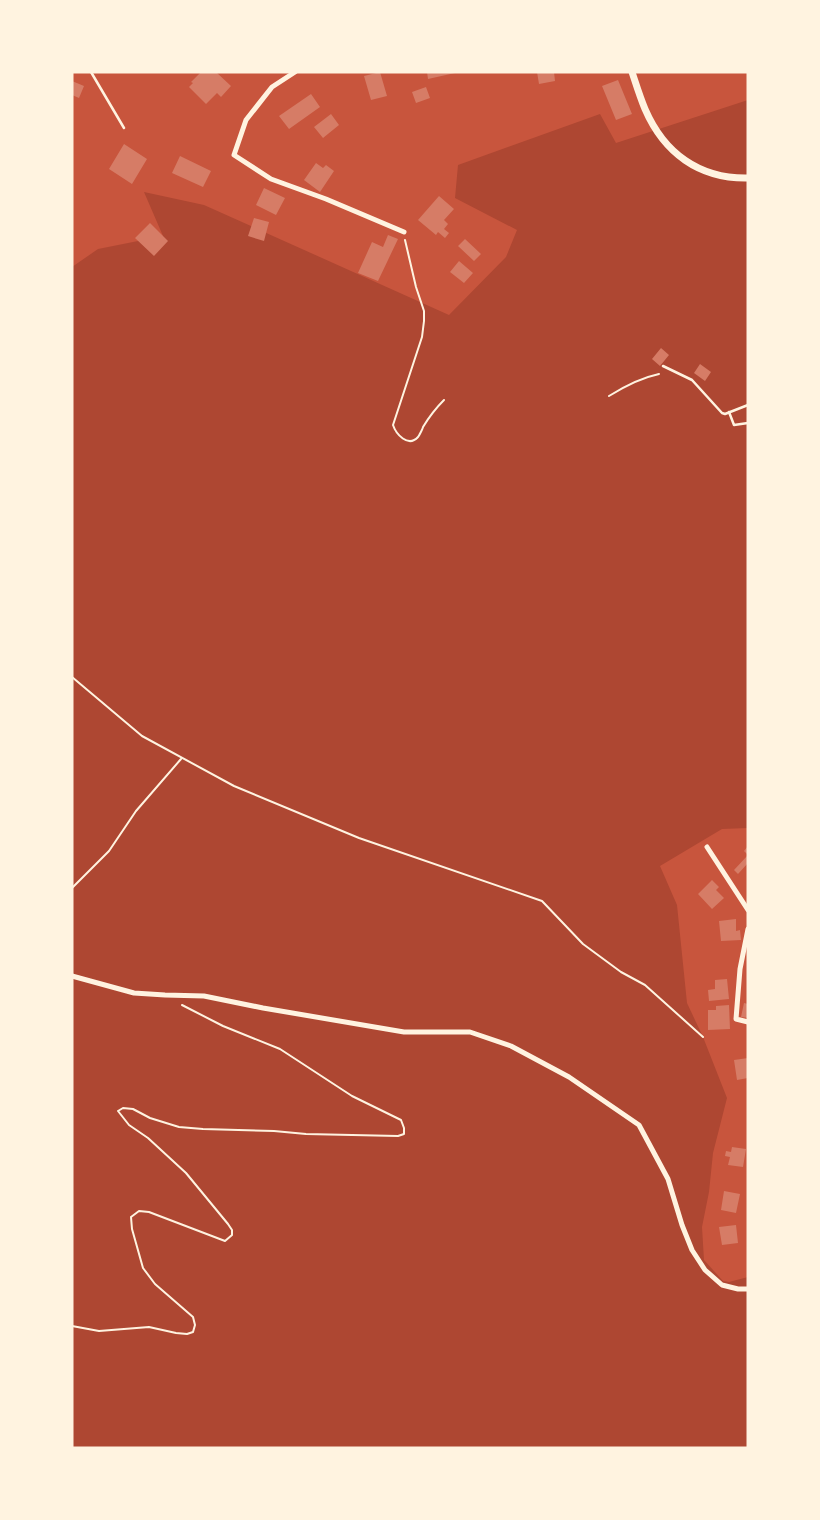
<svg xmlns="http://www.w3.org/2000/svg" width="820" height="1520" font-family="'Sofia Sans Condensed',sans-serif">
  <rect width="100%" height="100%" fill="#c8553d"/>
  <path fill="#ae4732" d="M748,100v728l-26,1 -62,37 17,39 10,98 16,34 24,61 -14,55 -4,39 -7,35 2,33 19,21 6,1 19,-5v171h-676v-1181l26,-18 65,-13 -19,-44 60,13 245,110 57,-58 11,-27 -62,-32 3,-33 142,-51 16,29z"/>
  <path fill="#d67c66" d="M201,72h15l15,14 -10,11 -4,-4 -11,11 -17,-17 4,-4 -2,-1z
    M380,72l7,24 -16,4 -7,-24z
    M427,72h28v1l-27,6z
    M537,72h17l1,9 -16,3z
    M618,80l14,34 -16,6 -14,-34z
    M72,81l12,5 -5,12 -7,-3z
    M426,87l4,11 -14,5 -4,-11z
    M311,94l9,13 -31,22 -10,-13z
    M331,114l8,11 -16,13 -9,-11z
    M124,144l23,15 -15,25 -23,-15z
    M180,156l31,15 -8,16 -31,-14z
    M316,163l7,5 3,-3 8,6 -14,21 -16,-12z
    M264,188l21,10 -9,17 -20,-10z
    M439,196l15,13 -10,11 4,4 -4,5 5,4 -4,5 -7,-6 -2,3 -18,-15z
    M254,218l15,4 -5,19 -16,-5z
    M150,223l18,18 -14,15 -19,-18z
    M388,235l10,4 -20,42 -20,-8 14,-31 11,5z
    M465,239l16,15 -7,7 -16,-15z
    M459,261l14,12 -9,10 -14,-11z
    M661,348l8,7 -9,11 -8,-7z
    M700,364l11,8 -6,9 -11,-8z
    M748,846v17l-10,11 -4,-4 14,-15 -4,-4z
    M712,880l7,7 -3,3 8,8 -12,11 -14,-15z
    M736,919v12l4,-1 1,10 -20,1 -2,-20z
    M727,979l2,20 -20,2 -1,-11 7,-1v-9z
    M744,1003l4,1v14l-7,-1z
    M729,1005l1,24 -22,1v-20h8v-4z
    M748,1058v20l-11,2 -3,-20z
    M732,1147l14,2 -3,18 -15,-2 2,-8 -5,-1 1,-5 5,1z
    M724,1191l16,3 -4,19 -15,-3z
    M736,1225l2,18 -16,2 -3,-18z"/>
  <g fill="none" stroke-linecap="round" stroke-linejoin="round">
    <path stroke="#fff3e0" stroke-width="2" d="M405,240l11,47 8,24v10l-2,16 -29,88c3,9 15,23 25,12 1,-1 5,-9 5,-10 6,-10 13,-19 21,-27
      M609,396c16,-10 31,-18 50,-22
      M72,677l70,59 92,50 125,52 183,63 41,43 38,28 24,13 58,52
      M72,888l37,-37 27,-40 45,-52
      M72,1326l27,5 50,-4 27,6 11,1 6,-2 2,-7 -2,-8 -38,-33 -12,-16 -11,-39 -1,-12 8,-6 10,1 76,29 7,-6v-5l-4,-6 -42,-51 -38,-35 -19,-13 -11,-14 5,-3 10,1 17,9 29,9 24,2 71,2 32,3 92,2 6,-2v-6l-3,-8 -49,-24 -72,-47 -57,-23 -41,-21"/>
    <path stroke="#fff3e0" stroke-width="2.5" d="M91,72l33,56
      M663,366l29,14 30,33 3,1 23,-9
      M729,412l5,13 14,-2"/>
    <path stroke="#fff3e0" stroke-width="5" d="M295,72l-23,15 -26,33 -12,35 37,24 55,20 78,33
      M707,847l41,63
      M748,929l-8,40 -4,50 12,3
      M72,976l62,17 31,2 39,1 59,12 141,24h66l41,14 58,31 70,48 29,54 14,46 10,25 13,20 17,15 16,4h10"/>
    <path stroke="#fff3e0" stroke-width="7" d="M632,72c4,12 8,25 13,37 19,44 54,70 103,69"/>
  </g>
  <rect width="820" height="1520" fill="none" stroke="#fff3e0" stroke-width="147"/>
</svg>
